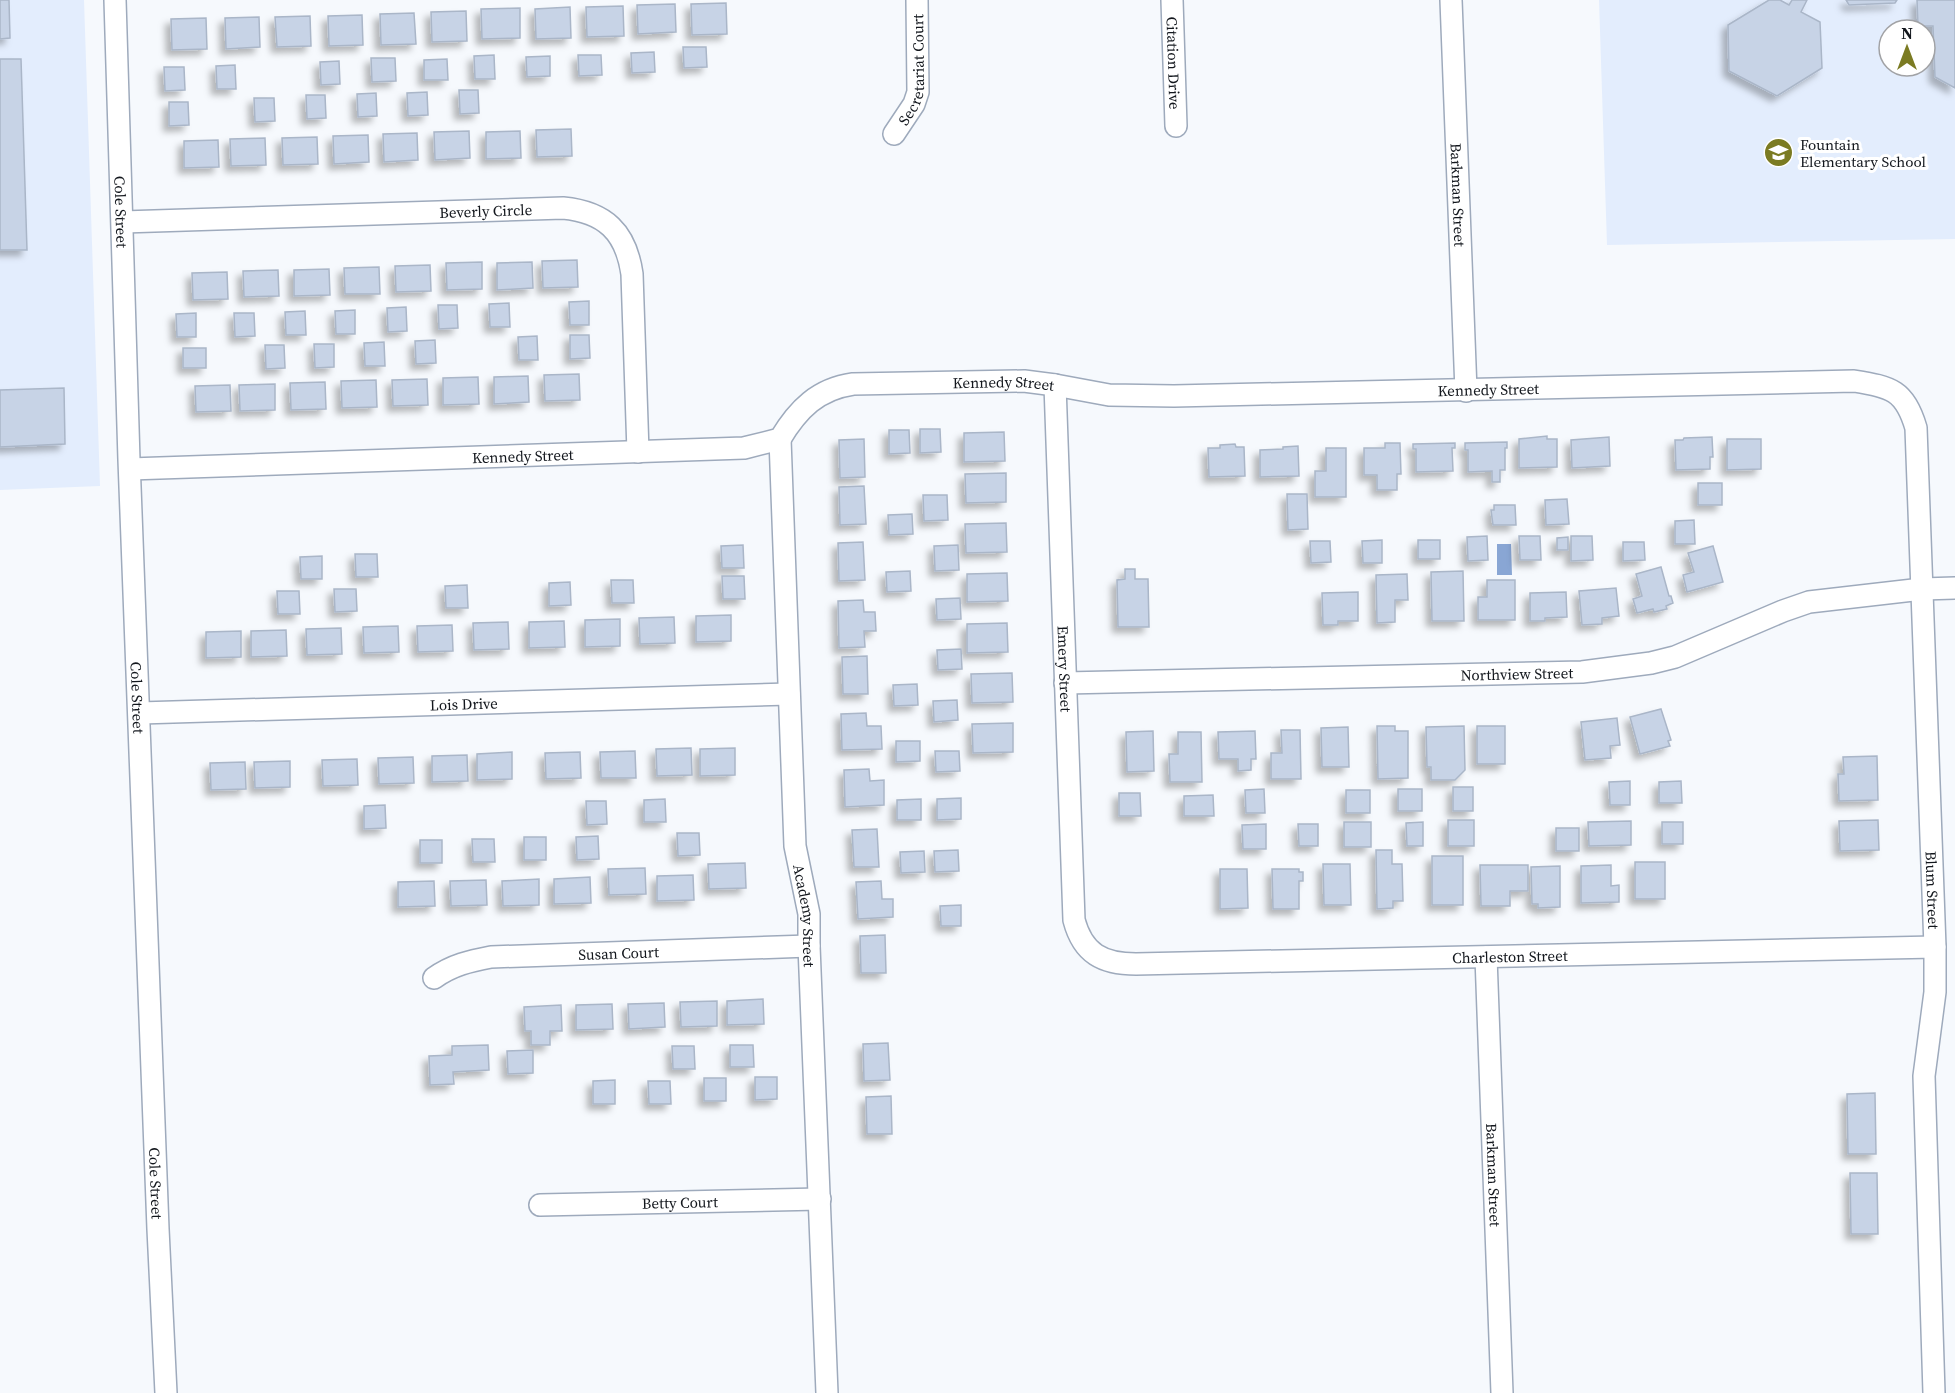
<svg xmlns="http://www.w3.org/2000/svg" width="1955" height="1393" font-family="'Source Serif 4',serif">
  <defs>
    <filter id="shadow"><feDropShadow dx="-5.5" dy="5.5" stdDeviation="3" flood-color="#0004"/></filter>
  </defs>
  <rect width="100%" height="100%" fill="#f6f9fd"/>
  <path fill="#e3edfd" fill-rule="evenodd" d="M0,0h84l16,486 -100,4z
    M1599,0h356v239l-348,6zM1889,30h36v36h-36z"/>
  <path fill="#89a6d4" d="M1497,544h14l1,31h-15z"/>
  <path fill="#c7d3e6" stroke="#aab6c8" stroke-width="1.5" filter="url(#shadow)" d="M0,0h9l1,38 -10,1z
    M1769,0h11l9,5 3,-5h15l-6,12 19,10 2,46 -45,28 -48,-25 -1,-46z
    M1846,0h51l-2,3 -46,2z
    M1917,0h38v88l-20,-11 -2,-51h-15z
    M726,3l1,31 -35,1 -1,-31z
    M675,4l1,28 -38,2 -1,-29z
    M623,6l1,30 -37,1 -1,-30z
    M570,7l1,31 -35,1 -1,-30z
    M520,8v30l-38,1 -1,-30z
    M466,11l1,30 -35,1 -1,-30z
    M414,13l2,31 -35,1 -1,-31z
    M362,15l1,30 -34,1 -1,-30z
    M310,16l1,30 -34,1 -2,-30z
    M259,17l1,30 -34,2 -1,-31z
    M206,18l1,31 -35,1 -1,-31z
    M683,47h23l1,20 -23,1z
    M654,52l1,20 -23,1 -1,-20z
    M494,55l1,24h-20l-1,-23z
    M578,55h23l1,20 -23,1z
    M550,56v20l-23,1 -1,-20z
    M371,58h24l1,23 -24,1z
    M0,59h21l6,191h-27z
    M447,59l1,21h-24v-20z
    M339,61l1,23 -19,1 -1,-23z
    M235,65l1,24h-19l-1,-23z
    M164,67h20l1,23 -20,1z
    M459,90h19l1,23 -19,1z
    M427,92l1,23 -20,1 -1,-23z
    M376,93l1,23 -19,1 -1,-23z
    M306,95h19l1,23 -19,1z
    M254,98h20l1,23 -20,1z
    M169,102h19l1,23 -20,1z
    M571,129l1,27 -35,1 -1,-27z
    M469,131l1,27 -35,2 -1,-28z
    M520,131l1,27 -35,1v-27z
    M417,133l1,27 -34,2 -1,-28z
    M368,135l1,27 -35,2 -1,-28z
    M317,137l1,27 -35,1 -1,-27z
    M265,138l1,27 -35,1 -1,-27z
    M218,140l1,27 -35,1v-27z
    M577,260l1,27 -35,1 -1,-27z
    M482,262v27l-35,1 -1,-27z
    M532,262l1,26 -36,2v-27z
    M430,265l1,26 -35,1 -1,-26z
    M379,267l1,27h-35l-1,-26z
    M329,269l1,26 -36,1v-26z
    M278,270l1,26 -35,1 -1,-26z
    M227,272l1,27 -35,1 -1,-27z
    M589,301v24h-19l-1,-23z
    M509,303l1,24h-20l-1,-23z
    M438,305h19l1,23 -19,1z
    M406,307l1,24 -19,1 -1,-24z
    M355,310v24h-19l-1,-23z
    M305,311l1,24h-20l-1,-23z
    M196,313v24h-19l-1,-23z
    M234,313h20l1,23 -20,1z
    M570,335h19l1,23 -20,1z
    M537,336l1,24h-19l-1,-23z
    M435,340l1,23 -20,1 -1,-23z
    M384,342l1,24h-20l-1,-23z
    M314,344h20v23l-19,1z
    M265,345h19l1,23 -19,1z
    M183,348h23v20h-23z
    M579,374l1,26 -35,1 -1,-26z
    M528,376l1,26 -35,2v-27z
    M478,377l1,27 -36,1v-27z
    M427,379l1,26 -35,1 -1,-26z
    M376,380l1,27 -35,1 -1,-27z
    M325,382l1,27 -35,1 -1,-27z
    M275,384v26l-35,1 -1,-26z
    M230,385l1,26 -35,1 -1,-26z
    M64,388l1,56 -65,3v-57z
    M920,429h20l1,23 -21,1z
    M889,430h20l1,23 -21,1z
    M1004,432l1,29 -41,1v-29z
    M1547,436v3h10v28l-38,1v-29z
    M1609,437l1,29 -38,2 -1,-28z
    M1712,437l1,20h-3v12l-34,1 -1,-30h8l1,-2z
    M864,439l1,38 -25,1 -1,-38z
    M1727,439h34v30l-34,1z
    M1507,442v6h-2v22h-5v12h-8v-11l-24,1v-22h-3v-7z
    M1385,443h15l1,31h-4v16h-20v-15h-13v-27h21z
    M1455,443v5h-3l1,23 -37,1v-23h-3v-5z
    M1235,444l1,3h8l1,29 -36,1 -1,-29h12v-3z
    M1298,446l1,30 -39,1v-27l23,-1v-2z
    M1326,448h20v49h-31v-26h11z
    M1006,473v29l-40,1 -1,-29z
    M1698,483h24v22h-24z
    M864,486l2,38 -26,1 -1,-38z
    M1287,494h20l1,35 -20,1z
    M923,495h24l1,25 -24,1z
    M1567,499l2,25 -23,1 -1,-25z
    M1494,505h21l1,20h-23l-2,-15h3z
    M912,514l1,20 -24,1 -1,-20z
    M1694,520l1,24h-20v-23z
    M1006,523l1,29 -41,1 -1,-29z
    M1487,536l1,24 -20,1 -1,-24z
    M1519,536h21l1,24h-21z
    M1571,536h21l1,24 -22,1z
    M1568,537v13h-11v-12z
    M1382,540v23h-19l-1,-22z
    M1418,540h22v19h-22z
    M1310,541h20l1,21 -20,1z
    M863,542l2,38 -26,1 -1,-38z
    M1623,542h21l1,18 -22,1z
    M743,545l1,23h-22l-1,-22z
    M958,545l1,25 -24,1 -1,-25z
    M1713,546l10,36 -36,10 -4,-17 11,-3 -6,-19z
    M355,554h22l1,23h-22z
    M322,556v23h-21l-1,-22z
    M1661,567l8,29h2l2,7 -7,3 1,3 -13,3 -1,-3 -16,4 -4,-14 9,-3 -6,-22z
    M1125,569h10v10h13l1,48h-31l-1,-47 8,-1z
    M910,571l1,20 -24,1 -1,-20z
    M1463,571l1,50h-32l-1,-49z
    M1007,573l1,28 -41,1v-28z
    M1407,574l1,26h-13v22l-18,1 -1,-48z
    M722,576h22l1,23h-22z
    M611,580h22l1,23h-22z
    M1487,580h28v40h-37v-23h9z
    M570,582l1,23 -22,1v-23z
    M467,585l1,23h-22l-1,-22z
    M1616,588l3,28 -17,2v6l-20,1 -3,-34z
    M334,589h22l1,22 -22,1z
    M277,591h22l1,23h-22z
    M1358,592v29h-20v4h-15l-1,-32z
    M1566,592l1,25 -22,1v3h-15v-28z
    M960,598l1,21 -24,1 -1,-21z
    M863,600l1,12h11l1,19h-12l1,16 -26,1 -1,-47z
    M731,615v26l-35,1v-26z
    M674,617l1,26 -35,1 -1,-26z
    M620,619v27l-35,1v-27z
    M564,621l1,26 -36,1v-26z
    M508,622l1,27 -35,1 -1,-27z
    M1007,623l1,29 -41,1v-29z
    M452,625l1,26 -35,1 -1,-26z
    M398,626l1,26 -35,1 -1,-26z
    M341,628l1,26 -35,1 -1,-26z
    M286,630l1,26 -36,1v-26z
    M241,631v26l-35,1v-26z
    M961,649l1,20 -24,1 -1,-20z
    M867,656l1,38h-25l-1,-37z
    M1012,673l1,29 -41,1 -1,-29z
    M917,684l1,21 -24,1 -1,-21z
    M957,700l1,20 -24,2 -1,-21z
    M1661,709l10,31 -3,1 2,5 -30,8 -10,-37z
    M866,713l1,13h14l1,23 -40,1 -1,-36z
    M1617,718l3,27 -10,1 1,12 -26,2 -4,-38z
    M1013,723v29l-40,1 -1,-29z
    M1377,726h18v5h13v47l-30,1z
    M1464,726l1,44 -10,10h-24v-13h-4l-1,-40z
    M1477,726h28v38h-28z
    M1348,727l1,40h-27l-1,-39z
    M1281,730h19l1,49h-30v-26h11z
    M1153,731l1,40 -27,1 -1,-40z
    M1255,731l1,28h-5v11l-13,1v-12h-19l-1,-27z
    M1178,732h23l1,50h-32l-1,-28h9z
    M896,741h24v20l-24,1z
    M691,748l1,27 -35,1 -1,-27z
    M735,748v27l-35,1v-27z
    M635,751l1,27h-35l-1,-26z
    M935,751h24l1,20 -24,1z
    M512,752v27l-35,1v-26z
    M580,752l1,26 -35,1 -1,-26z
    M467,755l1,26 -36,1v-26z
    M1877,756l1,44 -39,1 -1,-27h6l-1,-17z
    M413,757l1,26 -35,1 -1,-26z
    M357,759l1,26 -35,1 -1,-26z
    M290,761v26l-35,1 -1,-26z
    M245,762l1,27 -35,1 -1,-27z
    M869,769l1,12 14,-1v25l-39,2 -1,-37z
    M1630,781v24h-20l-1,-23z
    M1681,781l1,22h-23v-21z
    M1453,787h20v24h-20z
    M1264,789l1,24h-19l-1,-23z
    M1398,789h24v22h-24z
    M1346,790h24v23h-24z
    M1119,793h21l1,23h-22z
    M1213,795l1,21h-30v-20z
    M961,798v21l-24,1v-21z
    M665,799l1,23h-22v-22z
    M921,799v21h-24v-20z
    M586,801h20l1,23 -20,1z
    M385,805l1,23 -22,1v-23z
    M1448,820h26v26h-26z
    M1878,820l1,30 -39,1 -1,-30z
    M1631,821v24l-42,1 -1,-24z
    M1344,822h27v25h-27z
    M1423,822v24h-16l-1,-23z
    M1662,822h21v22h-21z
    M1266,824v25h-23l-1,-24z
    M1298,824h20v22h-19z
    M1556,828h23v23h-23z
    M877,829l2,38h-25l-2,-37z
    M677,833h22l1,22 -22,1z
    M598,836l1,23 -22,1 -1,-23z
    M524,837h22v23h-22z
    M472,839h22l1,23h-22z
    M420,840h22v23h-22z
    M958,850l1,21 -24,1 -1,-21z
    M1376,850h16v14h10l1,37h-10v7l-16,1z
    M924,851l1,21 -24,1 -1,-21z
    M1432,856h31v49h-31z
    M1635,862h30v37h-30z
    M745,863l1,25 -37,1 -1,-25z
    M1323,864h27l1,41h-27z
    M1480,865h48v26h-18v15h-29z
    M1611,865v21l8,-1v17l-38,1v-37z
    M1560,866v41l-22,1v-4h-6l-1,-37z
    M645,868l1,26 -37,1 -1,-26z
    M1220,869h27l1,39 -28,1z
    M1272,869h27v3h4v9h-4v28h-26z
    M693,875l1,25 -37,1v-25z
    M590,877l1,26 -37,1v-25z
    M539,879v26l-36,1 -1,-25z
    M486,880l1,25 -36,1 -1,-25z
    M434,881l1,25 -37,1v-25z
    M881,881l1,18h11v18l-35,2 -2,-37z
    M961,905v21h-20l-1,-20z
    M885,935l1,38h-25l-1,-37z
    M763,999l1,25 -37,1v-24z
    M717,1001v25l-36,1 -1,-25z
    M664,1003l1,24 -36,2 -1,-25z
    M612,1004l1,25 -37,1v-25z
    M561,1005l1,26h-12v14h-19v-14h-6l-1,-24z
    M888,1043l2,37 -26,1 -1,-37z
    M488,1045l1,25 -36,2 1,12 -24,1 -1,-29 23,-1v-9z
    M730,1045h23l1,22h-24z
    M672,1046h22l1,23h-22z
    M533,1050v23l-25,1 -1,-23z
    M755,1077h22v22l-22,1z
    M704,1078h22v23h-22z
    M615,1080v24h-22v-23z
    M648,1081h22l1,23h-22z
    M1875,1093l1,61h-28l-1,-60z
    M891,1096l1,38h-25l-1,-37z
    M1850,1173h27l1,61h-27z"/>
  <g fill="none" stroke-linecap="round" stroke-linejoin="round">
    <defs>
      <g id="minor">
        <path id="s1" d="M115,0l14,460 29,769 8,164"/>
        <path id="s2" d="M1172,0l4,126"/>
        <path id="s3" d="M1451,0l15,391"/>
        <path id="s4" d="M894,134l20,-30 4,-12 -1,-92"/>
        <path id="s5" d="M123,222l440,-14c42,4 63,24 69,66l6,178"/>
        <path id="s6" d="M1055,385l19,535c9,34 29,44 62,44l799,-17"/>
        <path id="s7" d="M780,439l15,407 14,68v32l18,447"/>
        <path id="s8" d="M130,469l614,-21 36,-9c18,-30 38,-50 73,-55l171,-3 31,4 54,10 65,1 680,-15c37,6 51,9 62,47l19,519v45l-11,84 10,317"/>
        <path id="s9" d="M1065,683l517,-11 69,-9 24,-6 108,-46 26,-9 113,-13 33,-1"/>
        <path id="s10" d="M140,713l649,-19"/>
        <path id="s11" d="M1486,957l16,436"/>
        <path id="s12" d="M434,978c18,-13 36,-17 57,-21l318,-11"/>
        <path id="s13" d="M540,1205l280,-6"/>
      </g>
    </defs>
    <use href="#minor" stroke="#9eaabc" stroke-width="24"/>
    <use href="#minor" stroke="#fff" stroke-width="21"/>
  </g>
  <defs>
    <symbol id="school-disc" viewBox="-11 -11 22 22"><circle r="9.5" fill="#7b7b22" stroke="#fff"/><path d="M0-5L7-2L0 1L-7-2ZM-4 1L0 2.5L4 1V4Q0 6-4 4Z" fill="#fff"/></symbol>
  </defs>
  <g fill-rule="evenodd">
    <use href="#school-disc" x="1762" y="136" width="33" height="33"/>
  </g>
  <g text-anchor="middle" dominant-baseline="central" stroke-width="6" stroke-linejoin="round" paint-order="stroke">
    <g font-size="15" fill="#13171d" stroke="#fff">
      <text stroke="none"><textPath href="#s2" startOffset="63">Citation Drive</textPath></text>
      <text stroke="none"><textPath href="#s4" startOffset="70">Secretariat Court</textPath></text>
      <text stroke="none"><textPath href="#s3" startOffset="195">Barkman Street</textPath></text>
      <text stroke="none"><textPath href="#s5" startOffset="363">Beverly Circle</textPath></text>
      <text stroke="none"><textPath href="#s1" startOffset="212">Cole Street</textPath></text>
      <text stroke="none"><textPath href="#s8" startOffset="897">Kennedy Street</textPath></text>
      <text stroke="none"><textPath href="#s8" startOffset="1383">Kennedy Street</textPath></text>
      <text stroke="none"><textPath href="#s8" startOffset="393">Kennedy Street</textPath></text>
      <text stroke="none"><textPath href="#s6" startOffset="284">Emery Street</textPath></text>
      <text stroke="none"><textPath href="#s9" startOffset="452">Northview Street</textPath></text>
      <text stroke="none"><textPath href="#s1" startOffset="698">Cole Street</textPath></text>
      <text stroke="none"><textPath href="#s10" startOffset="324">Lois Drive</textPath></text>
      <text stroke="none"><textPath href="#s8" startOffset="2296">Blum Street</textPath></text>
      <text stroke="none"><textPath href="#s7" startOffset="478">Academy Street</textPath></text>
      <text stroke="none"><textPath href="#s12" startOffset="189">Susan Court</textPath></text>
      <text stroke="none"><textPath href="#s6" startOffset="993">Charleston Street</textPath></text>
      <text stroke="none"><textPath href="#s11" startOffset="218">Barkman Street</textPath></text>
      <text stroke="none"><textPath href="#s1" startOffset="1184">Cole Street</textPath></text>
      <text stroke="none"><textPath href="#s13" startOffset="140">Betty Court</textPath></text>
    </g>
    <g font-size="15" fill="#13171d" stroke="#fff" text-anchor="start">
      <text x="1800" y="144">Fountain<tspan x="1800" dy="17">Elementary School</tspan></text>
    </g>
  </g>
  <g transform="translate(1907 48)"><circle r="28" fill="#ffffff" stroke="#a1a2a5" stroke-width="1.5"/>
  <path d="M0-4.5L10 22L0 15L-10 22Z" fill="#7b7b22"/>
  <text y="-9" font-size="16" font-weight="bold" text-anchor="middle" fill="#13171d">N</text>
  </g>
</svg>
